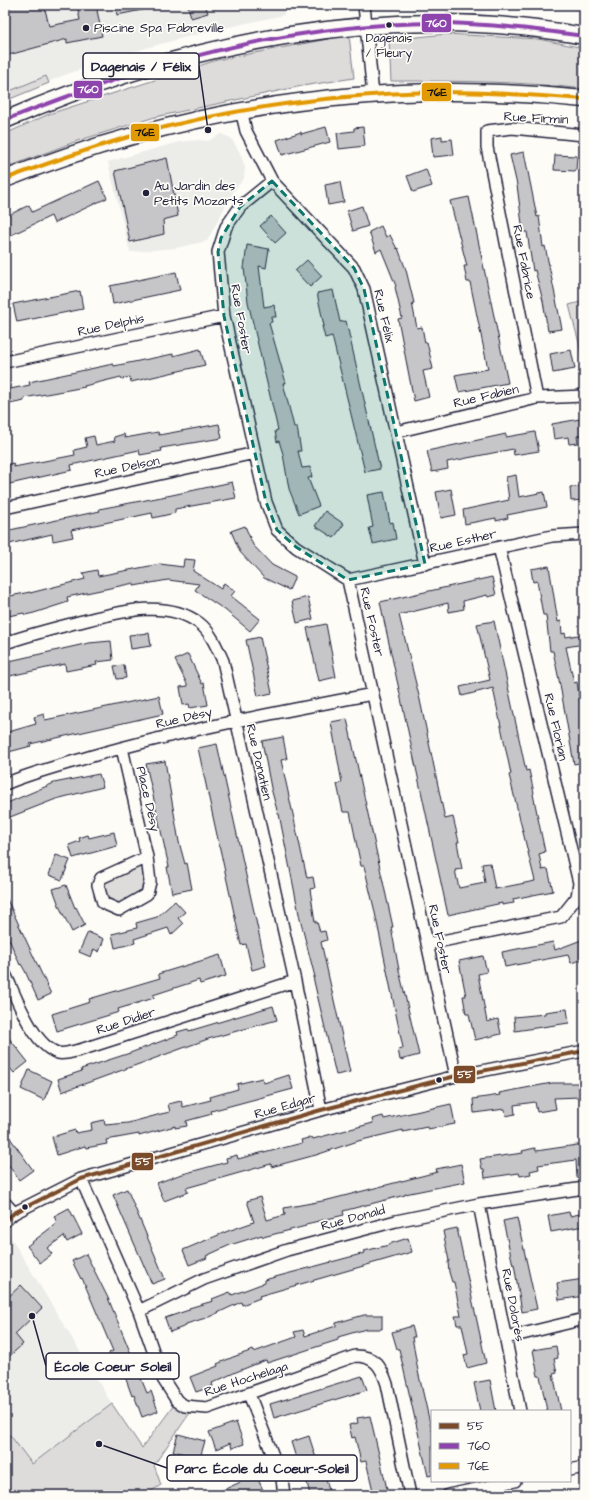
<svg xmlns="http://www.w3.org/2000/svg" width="589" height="1500" font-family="'Architects Daughter',sans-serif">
  <rect width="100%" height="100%" fill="#fdfcf7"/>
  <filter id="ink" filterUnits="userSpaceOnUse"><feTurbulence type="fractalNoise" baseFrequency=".025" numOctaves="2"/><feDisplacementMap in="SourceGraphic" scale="8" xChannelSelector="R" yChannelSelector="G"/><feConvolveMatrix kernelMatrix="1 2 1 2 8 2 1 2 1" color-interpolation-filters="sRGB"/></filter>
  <g filter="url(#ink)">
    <path fill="#ecece9" d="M5,5h278l1,10 -74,16 -61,16 -82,27 -62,26z
      M221,134l10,4 9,15 5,14 -1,11 -11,14 -26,49 -31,7 -46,4 -22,-90 71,-20 19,-2 10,1z
      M5,1228l107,176 -80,60 -22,-29 -5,4z"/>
    <path fill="#dddcdb" stroke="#807f8b" d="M446,34l92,5 46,9v41c-66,-8 -126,-8 -193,-8l-2,-41z
      M349,35l5,43 -52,8 -147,31 -78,24 -72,27v-34l44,-20 168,-54z
      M46,76l3,7 -44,18v-8z
      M584,301v72l-5,-30 -10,-38z
      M147,857v37l-28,16 -16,-7 -2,-25z
      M177,1401l17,6 -40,58 7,20 -16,10h-131l-9,-11v-45l5,-4 22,29 80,-60 30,44z"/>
    <path fill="#c6c6c8" stroke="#22223b" d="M5,5h39l5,21 31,-6 -3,-15h19l6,31 -35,7v-4l-62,17z
      M115,5h31l1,4 -30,6z
      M188,5h17l3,8 -17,5z
      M326,127l4,15 -48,13 -5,-15 24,-8v2z
      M363,127l2,19 -26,3 -2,-16 17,-2v-3z
      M442,136v4l10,-1 2,16 -21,2 -2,-19z
      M524,152l13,65 2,-1 4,31 2,-1 17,83 -14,2 -5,-30 -8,-31 -2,1 -6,-39h-4l-6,-47 -7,-30z
      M555,155l22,1 -1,15 -22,-1z
      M167,158l11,58 -15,4 1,14 -34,8 -15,-71z
      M426,169l6,17 -19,6 -6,-16z
      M99,181l8,17 -53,25 -3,-7 -46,22v-21l24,-12 3,7z
      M340,182l4,20 -16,3 -3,-20z
      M469,197l39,186 -49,9 -4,-17 33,-6 -18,-87h-3l-3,-16h3l-17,-65z
      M362,206l6,20 -15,5 -6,-20z
      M271,216l15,17 -11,10 -15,-17z
      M381,226l5,11 4,-2 7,14 1,-1 8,22 8,33h-2l5,25 5,-1 3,16 2,-1 6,27 -10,2 6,26 -15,4 -16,-82 4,-1 -7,-31 1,-1 -15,-37 -5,3 -7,-20z
      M247,245l22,4 -3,19 -7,-2 5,41 10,-2 2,12h-5l1,5 -3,1 17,60h-3l11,44h3l4,24h-3l4,17 8,-1 2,10 -4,1 11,28 -20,8 -10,-25 -6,-35 -4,-13 -2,1 -2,-11 3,-1 -7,-30 -23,-98 -4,-34z
      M307,260l15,16 -12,11 -15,-16z
      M176,272l4,18 -67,14 -3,-18z
      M333,290l7,32 6,-1 34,148 -15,3 -33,-136 -7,2 -3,-12h2l-7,-33z
      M80,291l3,18 -66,13 -4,-18z
      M200,349l5,16 -74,17 -1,-5 -8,2 -1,-2 -37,9 1,1 -61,11v3l-19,4v-15l25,-5 -1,-3 84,-18 1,2 59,-12v2z
      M571,350l4,19 -22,4 -3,-19z
      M580,419l2,16 -5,1 1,7 -9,1 -1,-7 -14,2 -2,-15z
      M219,424l3,14 -61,10 1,3 -22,4 -1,-5 -68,15 1,5 -67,15v-20l8,-2 1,4 61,-12 -1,-5 13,-3 -2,-9 9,-2 2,9 19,-4 -1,-4 10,-3 1,4 33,-6 1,3z
      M535,432l4,19 -25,4 -1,-6 -66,13 1,7 -16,3 -5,-21 79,-17v3z
      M516,475l3,22 25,-5 3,15 -40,8 1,3 -12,3v-3l-31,6 -2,-14 46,-10 -3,-23z
      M232,482l4,16 -61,11v4l-22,5 -1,-5 -81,17 2,7 -20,4 -1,-7 -47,11v-14l95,-20 -1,-2 73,-14z
      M584,486v14l-13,1 -1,-14z
      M451,489l5,26 -15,3 -5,-26z
      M384,492l6,31 3,-1 3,17 -23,5 -4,-16 4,-1 -6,-32z
      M325,511l19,13 -10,14 -19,-12z
      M245,526l8,19 19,20 23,12 -6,13 -25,-12 -24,-26 -9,-21z
      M184,559l11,1 -2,11 28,18 3,-6 11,8 -4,5 29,23 -10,12 -25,-21 -30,-20 4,-6 -31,-4 -34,6v-3l-67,14 1,5 -34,11 -9,2 -1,-2 -16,3 -3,-19 25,-5v1l55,-14 -2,-6 14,-3 1,6 62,-12 23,3z
      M549,566l9,56 3,-1 1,13 3,-1 1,4 18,-3v10l-18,3 8,36 3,-1 7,47v33l-10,2 -14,-79 -7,-34h-3l-4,-36h-3l-6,-34 -4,1 -2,-13z
      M492,577l4,18 -8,2 -1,-2 -24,6 1,8 -15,3 -1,-9 -49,12 21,85 25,119 8,-2 6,25h-2l5,27 -7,1 4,18 26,-5 -3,-19 8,-1 5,26 40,-8 -26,-106 2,-1 -18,-86 -31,8 -2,-9 30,-7 -13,-56 17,-3 32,150 3,-1 5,23 -1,1 12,58 -6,2 3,16 6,-1 5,22 -40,8 1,4 -12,2v-2l-54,12 -68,-313z
      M308,597l5,22 -16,4 -5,-22z
      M326,624l10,53 -17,4 -12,-53z
      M149,633l2,13 -20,3 -2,-14z
      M260,637l12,56 -14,3 -12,-56z
      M111,641l2,19 -17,2 1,3 -31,6 -1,-7 -60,13v-15l84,-19z
      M188,654l14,30 2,-1 4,22 -18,3 -1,-4 -6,1 -3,-18 8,-1 -13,-26z
      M124,665l2,13 -9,1 -3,-13z
      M159,696l4,18 -133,30 1,2 -26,7v-20l31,-9 -2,-7 10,-3 1,6z
      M347,719l46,208h-2l8,43 20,85 -19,5 -2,-11 5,-1 -29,-140 -10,-42h-3l-11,-54h-7l-6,-28 5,-1 -11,-61z
      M283,737l4,22 -6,1 26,118 6,-1 2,11 -5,1 5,33h2l3,10 5,-1 2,9 -6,2 29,130 -14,3 -23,-98h2l-15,-58 -21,-105h-1l-7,-26 -9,-47z
      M217,744l49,222 -14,4 -6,-26 -5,1 -43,-197z
      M165,761l14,81 6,22 2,-1 5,26 -20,4 -5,-26h2l-23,-103z
      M99,774l4,13 -47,12 -51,20v-15l49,-21z
      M114,832l3,14 -44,12 -4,-13 11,-4 -1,-3 9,-3 1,3z
      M56,855l14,5 -8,20 -13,-5z
      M66,885l9,23 1,-1 9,18 -13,7 -12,-24 -7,-19z
      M5,895l46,99 -13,6 -13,-29 -4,-7 -1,1 -15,-35z
      M175,901l10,11 -7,6 5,6 -12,11 -3,-7 -34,11 1,4 -20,5 -3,-14 25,-6 -1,-5 21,-6z
      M88,932l16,7 -5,13 -5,-3 -3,8 -12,-5z
      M584,939v20l-13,4 -3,-8 -63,12 -3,-15 51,-10 2,8z
      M220,955l6,21 -26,8 -1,-4 -46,15 1,3 -36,11 1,3 -62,19 -5,-17 38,-12 -1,-3 71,-21 -2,-4z
      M483,956l4,16 -9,2 9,48 11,-3 3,15 -26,6 -6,-26h-3l-3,-18h3l-7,-35z
      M273,1006l4,14 -69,19 -146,53 -4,-13 24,-8 -1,-2 49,-16 48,-18 -1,-3 11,-3 1,2z
      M567,1009l2,14 -54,8 -1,-14 31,-3v-2z
      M5,1033l23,29 -14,11 -9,-11z
      M29,1070l23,11 -8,19 -23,-11z
      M289,1075l4,14 -82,22 1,3 -26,7 1,5 -12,2v-2l-36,10v-2l-33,6 1,4 -21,4 -1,-2 -28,9 -5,-18 23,-7 1,3 16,-3 -1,-7 13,-3 1,5 23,-2 33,-9 9,-2 -2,-8 13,-3 2,6 28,-7 -1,-3 28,-8 -1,-5 25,-6 2,5z
      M552,1083h27l1,14 -26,1 2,11 -19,3 -2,-10 -21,3 1,9 -9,2 -1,-7 -31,4 -1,-14 27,-4 -1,-2z
      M451,1104l4,20 -27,5 -1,-2 -24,5v-2l-45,11 -42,14 -45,12v-3l-85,24 2,4 -24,9 -7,-18 22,-8 48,-13 -1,-4 11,-3 1,4 26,-7v1l38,-10 -1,-3 11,-3 1,2 60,-16 -1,-4 11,-3 1,3z
      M5,1131l28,39 -14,10 -14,-20z
      M584,1144v34h-7l-1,-18 -38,5 1,4 -9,2 1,3 -11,2 -1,-3 -34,5 -1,-9h-2l-2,-10 43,-6 -1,-2 13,-3 1,3z
      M461,1164l4,18 -60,12v1l-62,16 1,4 -38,9v2l-43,11 -1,-2 -32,10 -24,11 1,2 -18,7 -6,-15 45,-19 26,-9 -7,-21 13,-4 7,23 18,-5 -1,-7 44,-8 109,-28 -1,-3z
      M127,1189l38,90 -13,5 -39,-89z
      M69,1208l13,26 -15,8 -3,-6 -17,12 5,6 -12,9 -13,-17 30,-23 -3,-7z
      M569,1212l1,4 14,-3v13l-33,6 -3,-16z
      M517,1218l20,91 -15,3 -8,-48 -1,1 -10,-44z
      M457,1228l29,135 -19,5 -3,-13 4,-1 -6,-29h-5l-2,-9h6l-7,-34h-2l-3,-10 -1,-10 1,-1 -6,-30z
      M408,1238l4,14 -153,44 1,2 -18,7 -1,-3 -32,15 -23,7v2l-16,6 -5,-14 24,-8v-2l24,-7 -1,-2 18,-7 2,3 32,-12v-3l101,-27 -1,-2 25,-6v-1z
      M86,1254l22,44 39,95 4,-2 7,20 -16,6 -8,-22 -2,1 -13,-36 -7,3 -3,-10 4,-2 -31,-73 -1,1 -9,-18z
      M584,1279v17l-25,4 -2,-17z
      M21,1285l21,23 -27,26 8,10 -18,16v-60z
      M364,1315h18v14h-16l-28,8v3l-25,8 -46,15 -1,-3 -30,12 -24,11 1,3 -17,6 -6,-15 28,-11 -1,-2 16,-7 20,-7 1,2 42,-15 -2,-5 9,-2 2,6 31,-10v-3z
      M412,1326l3,11h-3l6,34 14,61v43l-4,1 -29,-127h-2l-5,-17z
      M556,1346l2,12 -4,1 3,14 -4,1 8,37h-14l-7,-35h-2l-5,-26z
      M362,1376l5,14 -93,28 -4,-14z
      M490,1380l6,31h-16l-6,-28z
      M370,1416l17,73 -1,1 1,5h-13l-8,-34 -5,1 -6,-25 -3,1 -3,-13 9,-2 -1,-5z
      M236,1422l8,22 -12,4 -2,-5 -14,6 -7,-17z
      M178,1434l27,7 -5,17 -27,-7z
      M309,1436l11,35 4,-1 6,25h-20l-7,-29 -4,1 -8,-25z
      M256,1475l8,17 -7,3h-45z"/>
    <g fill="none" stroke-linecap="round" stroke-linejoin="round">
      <defs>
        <path id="street" d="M364,5l9,90
          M241,110l5,21 26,50 82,87 10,21 61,275
          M272,181l-32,26 -14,20 -8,25 6,64 42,186 11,28 19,17 52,33 108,496
          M5,362l219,-46
          M537,398l-50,-251v-16l25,-3 72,7
          M396,432l141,-34 47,-2
          M5,508l250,-55
          M348,580l204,-44 32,-2
          M5,643c23,-8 47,-14 70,-20 38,-9 89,-26 124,0 12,9 18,25 24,38l72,320 26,129
          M122,748l25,109 3,25 -3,12 -28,16 -16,-7 -5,-18 3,-7 46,-21
          M5,784c28,-12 58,-19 87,-28 92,-26 187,-44 281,-62
          M427,944l134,-27 16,-20 2,-14 -80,-336
          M5,974c11,22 28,72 53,79 6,2 16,-2 22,-3l215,-69
          M81,1179l58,132 24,68 14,22 8,5 22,2 148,-52c20,0 26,10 32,28l23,111
          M5,1203l9,10
          M479,1204l41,207
          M5,1221l9,-8 67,-34 240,-69 135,-34 128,-25
          M139,1311l65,-32 83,-29 109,-29 83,-17 105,-16
          M506,1338l78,-19
          M249,1394l33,85 2,16
          M570,1470l14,-3
          M448,1495l67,-14"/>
        <path id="secondary" d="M5,120c180,-78 384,-120 579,-84
          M5,179c186,-74 380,-101 579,-80"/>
      </defs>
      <use href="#street" stroke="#22223b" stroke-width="14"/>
      <use href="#secondary" stroke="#22223b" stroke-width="19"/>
      <use href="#street" stroke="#fdfcf7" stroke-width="11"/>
      <use href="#secondary" stroke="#fdfcf7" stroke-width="16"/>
      <defs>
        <path id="bus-1" d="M5,1221l9,-8 67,-34 240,-69 135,-34 128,-25"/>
        <path id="bus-2" d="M5,120c141,-56 278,-96 431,-97 50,0 99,6 148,13"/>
        <path id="bus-3" d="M5,179c46,-17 93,-34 141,-47 94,-25 192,-38 290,-40 49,0 99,3 148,7"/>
      </defs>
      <use href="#bus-1" stroke="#fdfcf7" stroke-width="7"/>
      <use href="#bus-2" stroke="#fdfcf7" stroke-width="7"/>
      <use href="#bus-3" stroke="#fdfcf7" stroke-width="7"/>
      <use href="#bus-1" stroke="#7a4b2a" stroke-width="4"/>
      <use href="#bus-2" stroke="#8e44ad" stroke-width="4"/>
      <use href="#bus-3" stroke="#e29906" stroke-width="4"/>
    </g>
  </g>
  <path fill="#0f766e" fill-opacity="0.2" stroke="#0f766e" stroke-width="3" stroke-dasharray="8 5" stroke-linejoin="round" d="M272,181l82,87 10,21 61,275 -77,16 -52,-33 -19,-17 -11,-28 -42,-186 -6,-64 3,-14 19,-31z"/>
  <g fill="#22223b" stroke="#fdfcf7" stroke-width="1.5">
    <circle cx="389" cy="25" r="3.5"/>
    <circle cx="86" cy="28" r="4"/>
    <circle cx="146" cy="193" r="4"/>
    <circle cx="439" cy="1080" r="3.5"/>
    <circle cx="25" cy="1207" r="3.5"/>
  </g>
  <g text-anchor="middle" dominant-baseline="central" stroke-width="3.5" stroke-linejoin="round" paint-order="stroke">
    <g font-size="12" fill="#22223b" stroke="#fdfcf7">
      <text x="389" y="38">Dagenais<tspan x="389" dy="15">/ Fleury</tspan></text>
    </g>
    <g font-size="13" fill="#22223b" stroke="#fdfcf7" text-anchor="start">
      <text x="94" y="28">Piscine Spa Fabreville</text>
      <text x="154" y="186">Au Jardin des<tspan x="154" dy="15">Petits Mozarts</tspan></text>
    </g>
    <g font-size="13" fill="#22223b" stroke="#fdfcf7">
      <text transform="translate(536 118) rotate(3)">Rue Firmin</text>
      <text transform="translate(524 262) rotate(79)">Rue Fabrice</text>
      <text transform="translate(384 316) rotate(77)">Rue Félix</text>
      <text transform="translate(241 319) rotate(80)">Rue Foster</text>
      <text transform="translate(111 325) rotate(-12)">Rue Delphis</text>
      <text transform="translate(486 396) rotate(-13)">Rue Fabien</text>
      <text transform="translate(127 467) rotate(-12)">Rue Delson</text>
      <text transform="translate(463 541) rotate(-13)">Rue Esther</text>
      <text transform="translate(372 622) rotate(77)">Rue Foster</text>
      <text transform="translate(184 718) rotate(-13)">Rue Désy</text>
      <text transform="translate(556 727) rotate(77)">Rue Florian</text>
      <text transform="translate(259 762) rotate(77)">Rue Donatien</text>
      <text transform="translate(148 799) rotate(77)">Place Désy</text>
      <text transform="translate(440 939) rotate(78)">Rue Foster</text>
      <text transform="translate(126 1021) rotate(-18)">Rue Didier</text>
      <text transform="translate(285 1106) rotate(-16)">Rue Edgar</text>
      <text transform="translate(353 1218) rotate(-15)">Rue Donald</text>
      <text transform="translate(513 1305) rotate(79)">Rue Dolorès</text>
      <text transform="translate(246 1379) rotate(-18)">Rue Hochelaga</text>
    </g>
  </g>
  <path fill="none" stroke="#22223b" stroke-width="1.5" d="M208 130L199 66M32 1316L46 1366M99 1444L167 1468"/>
  <g fill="#22223b" stroke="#fdfcf7" stroke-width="1.5">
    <circle cx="208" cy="130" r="4"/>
    <circle cx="32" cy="1316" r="4"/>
    <circle cx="99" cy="1444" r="4"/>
  </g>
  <g fill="#fdfcf7" stroke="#22223b" stroke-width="1.5">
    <rect x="83" y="53" width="116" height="26" rx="4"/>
    <rect x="46" y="1353" width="133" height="26" rx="4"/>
    <rect x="167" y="1455" width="190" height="26" rx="4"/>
  </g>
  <g font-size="14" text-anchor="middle" font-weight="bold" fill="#22223b">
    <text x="141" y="71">Dagenais / Félix</text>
    <text x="113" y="1371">École Coeur Soleil</text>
    <text x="262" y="1473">Parc École du Coeur-Soleil</text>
  </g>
  <g stroke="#fdfcf7" stroke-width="1.5">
    <rect x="421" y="13" width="31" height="20" rx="4" fill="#8e44ad"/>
    <rect x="73" y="80" width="30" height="19" rx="4" fill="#8e44ad"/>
    <rect x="421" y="82" width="31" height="20" rx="4" fill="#e29906"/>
    <rect x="130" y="123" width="30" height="19" rx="4" fill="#e29906"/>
    <rect x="453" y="1065" width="23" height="19" rx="4" fill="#7a4b2a"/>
    <rect x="131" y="1152" width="23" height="19" rx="4" fill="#7a4b2a"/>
  </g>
  <g font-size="11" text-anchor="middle" font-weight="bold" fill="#fff">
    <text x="436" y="27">76O</text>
    <text x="88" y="93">76O</text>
    <text x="465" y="1078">55</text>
    <text x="143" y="1165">55</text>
  </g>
  <g font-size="11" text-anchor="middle" font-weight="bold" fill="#111">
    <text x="437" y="96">76E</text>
    <text x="145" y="136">76E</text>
  </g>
  <rect width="589" height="1500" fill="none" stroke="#fdfcf7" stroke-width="20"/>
  <rect x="10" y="10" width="569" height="1480" fill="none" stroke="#22223b" stroke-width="1.5" filter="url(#ink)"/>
  <rect x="431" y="1410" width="140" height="72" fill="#fdfcf7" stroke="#a5a5ac"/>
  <rect x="439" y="1423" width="20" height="6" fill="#7a4b2a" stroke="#a5a5ac"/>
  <text x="467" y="1430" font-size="12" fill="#22223b">55</text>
  <rect x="439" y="1443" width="20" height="6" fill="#8e44ad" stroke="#a5a5ac"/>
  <text x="467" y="1450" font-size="12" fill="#22223b">76O</text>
  <rect x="439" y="1463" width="20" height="6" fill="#e29906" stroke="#a5a5ac"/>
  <text x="467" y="1470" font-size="12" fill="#22223b">76E</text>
</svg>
